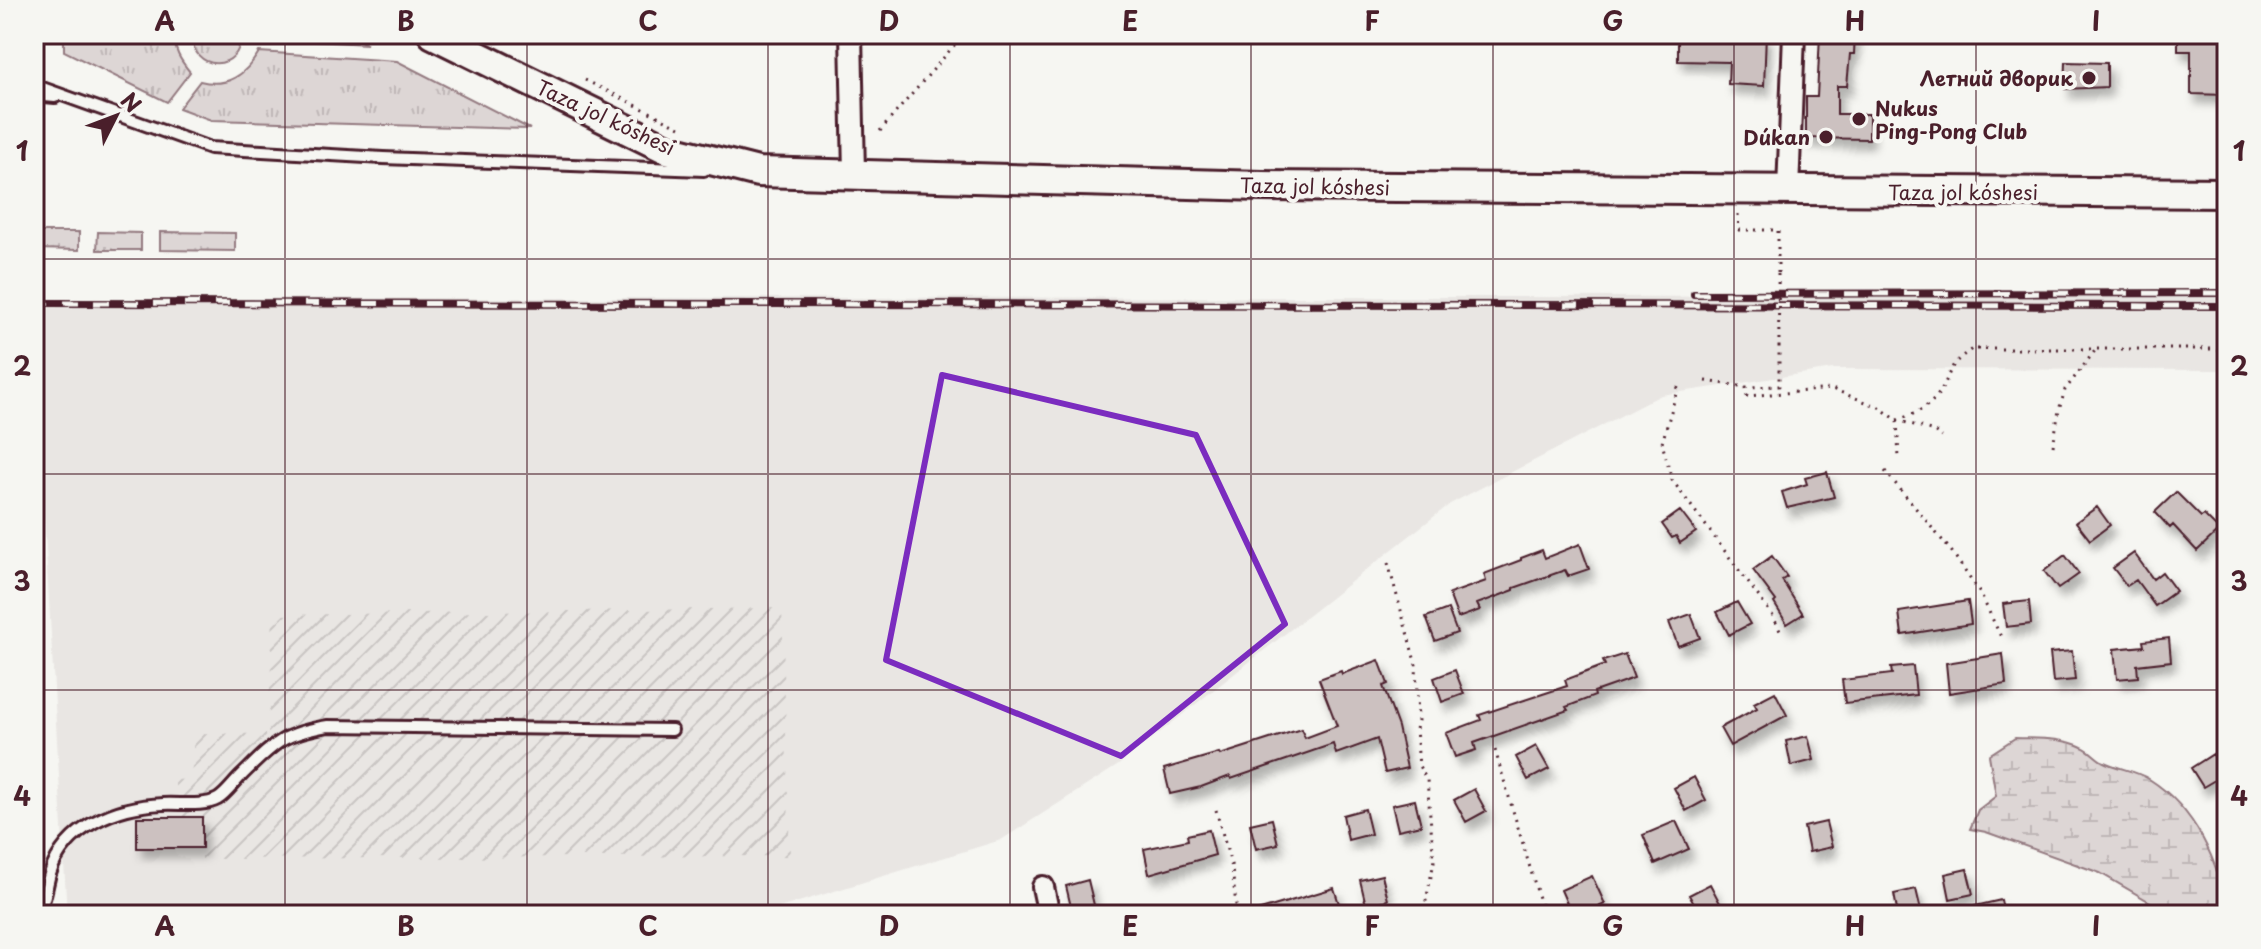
<svg xmlns="http://www.w3.org/2000/svg" width="2261" height="949" font-family="'Playpen Sans',sans-serif">
  <defs>
    <pattern id="industrial-furrows" width="10" height="10" patternUnits="userSpaceOnUse" patternTransform="scale(2)"><rect width="10" height="10" fill="#e9e6e3"/><path d="M-1 1l2-2M0 10L10 0M9 11l2-2" fill="none" stroke="#c9c5c3"/></pattern>
    <pattern id="grass-tufts" width="24" height="20" patternUnits="userSpaceOnUse" patternTransform="scale(2)"><rect width="24" height="20" fill="#ddd6d5"/><path d="M3 7l-1-3M5 7V3M7 7l1-3M15 17l-1-3M17 17v-4M19 17l1-3" fill="none" stroke="#bfb7b7"/></pattern>
    <pattern id="wetland-marsh" width="20" height="14" patternUnits="userSpaceOnUse" patternTransform="scale(2)"><rect width="20" height="14" fill="#ddd6d5"/><path d="M1 5h8M5 5V1M11 12h8M15 12V8" fill="none" stroke="#bfb7b7"/></pattern>
    <filter id="shadow"><feDropShadow dx="5" dy="9" stdDeviation="4" flood-color="#0004"/></filter>
  </defs>
  <rect width="100%" height="100%" fill="#f6f6f2"/>
  <filter id="ink" filterUnits="userSpaceOnUse"><feTurbulence type="fractalNoise" baseFrequency=".0125" numOctaves="2"/><feDisplacementMap in="SourceGraphic" scale="16" xChannelSelector="R" yChannelSelector="G"/><feConvolveMatrix kernelMatrix="1 2 1 2 8 2 1 2 1" color-interpolation-filters="sRGB"/></filter>
  <g filter="url(#ink)">
    <path fill="#e9e6e3" d="M2227,296v74l-394,-1 -172,26 -211,109 -333,262 -116,74 -235,72 -66,3h-633l-25,-437h-8v-179z"/>
    <path fill="url(#industrial-furrows)" d="M782,608l8,248 -588,3v-41l-27,-1v-37l16,-1 3,-46 74,1 5,-119z"/>
    <path fill="url(#grass-tufts)" stroke="#947a80" stroke-width="2" d="M64,34h110c0,16 6,26 16,38l-23,30 -103,-51z
      M193,34h47c4,39 -51,39 -47,0z
      M260,34h87l20,10 -107,-6z
      M259,52l138,9 133,68 -319,-9 -32,-12 21,-27c28,7 45,-6 59,-29z
      M35,232h44v18l-44,-1z
      M98,232l43,1v17h-44z
      M160,232l75,1v18l-75,-1z"/>
    <path fill="url(#wetland-marsh)" stroke="#947a80" stroke-width="2" d="M2015,738c22,1 46,-1 67,9 8,3 13,10 20,14 15,8 33,9 47,18 46,29 71,84 78,136h-61l-4,-6 -62,-36 -114,-41 -16,-3 8,-19 18,-14 -7,-41z"/>
    <path fill="#ccc1c0" stroke="#4a1f2b" stroke-width="2" filter="url(#shadow)" d="M1678,34h88l-2,52 -36,-2 1,-22 -51,-1z
      M1820,34h35l-1,20h-4l-3,32h-10v28h32v25l-63,-1v-41h11z
      M2178,34h49v61l-36,-1v-43h-13z
      M2066,62l41,1v24l-42,2z
      M1827,472l7,25 -47,11 -5,-16 25,-8 -2,-6z
      M2176,492l25,25 3,-2 15,15 -22,21 -24,-26 -3,3 -15,-16z
      M2097,507l13,18 -20,15 -14,-18z
      M1680,511l16,21 -16,11 -4,-7 -4,2 -10,-14z
      M1580,544l9,25 -21,7 -3,-6 -51,18v2l-37,14 3,6 -22,8 -9,-24 37,-13 -2,-7 37,-14v-2l21,-8 3,8z
      M2134,553l19,26 9,-7 14,19 -21,15 -19,-26 -9,6 -14,-18z
      M2065,555l14,19 -21,15 -14,-18z
      M1772,556l15,21 -5,3 21,34 -16,10 -13,-21 2,-2 -23,-31z
      M1968,601l3,23 -69,11 -3,-23z
      M2029,601l2,23 -25,3 -3,-23z
      M1737,602l13,22 -21,11 -12,-23z
      M1448,609l9,24 -22,8 -9,-24z
      M1691,614l9,24 -22,8 -9,-24z
      M2169,638l2,23 -34,4 1,12 -21,2 -3,-30 30,-3 -1,-5z
      M2072,651l3,29 -22,2 -3,-29z
      M1625,654l9,24 -40,14 1,4 -29,11 2,3 -94,33 2,7 -21,7 -9,-24 35,-13 -2,-5 88,-29 -2,-6 40,-15 -2,-4z
      M2003,654l3,30 -57,9 -3,-30z
      M1379,660l9,24 -5,2 15,41 9,41 -22,5 -8,-34 -41,15 -3,-10 -102,35 -1,-3 -29,11 -31,7 -6,-25 55,-16 1,2 81,-26 4,9 32,-12 -18,-47 22,-8 1,3z
      M1913,666l3,29 -71,8 -3,-23 50,-6 -1,-6z
      M1455,670l9,24 -22,8 -8,-24z
      M1775,692l12,23 -57,31 -10,-18 37,-20 -3,-5z
      M1808,736l6,24 -23,6 -5,-25z
      M1536,746l13,23 -21,11 -12,-23z
      M2213,754l12,20 -22,13 -12,-19z
      M1694,777l12,23 -20,11 -12,-23z
      M1474,789l12,22 -20,11 -12,-22z
      M1415,800l6,25 -23,5 -6,-25z
      M1365,809l6,25 -23,6 -5,-25z
      M137,817h65v31h-65z
      M1272,819l6,25 -22,5 -6,-25z
      M1676,821l13,28 -34,15 -12,-29z
      M1826,822l6,25 -23,5 -5,-25z
      M1209,830l6,25 -66,19 -5,-25 44,-9 -1,-5z
      M1967,869l6,25 -23,5 -5,-25z
      M1382,875l6,25 -22,5 -6,-25z
      M1592,876l13,28 -25,11h-8l-11,-25z
      M1088,880l6,25 -22,6 -6,-25z
      M1710,884l12,23 -15,8h-7l-11,-20z
      M1334,888l7,22 -17,5h-66l-1,-4z
      M1916,889l6,26h-24l-4,-21z
      M2001,900l3,15h-41l-1,-6z"/>
    <g fill="none" stroke-linecap="round" stroke-linejoin="round">
      <defs>
        <path id="service" d="M34,85l176,63 173,10 321,12
          M34,95l21,2
          M38,915c7,-13 8,-27 12,-41 15,-48 67,-68 113,-70 17,-1 40,3 55,-5 8,-5 15,-15 22,-22 33,-32 40,-43 88,-51l344,4"/>
        <path id="minor" d="M851,34l3,139
          M1788,191l6,-157
          M1043,887l6,28"/>
        <path id="secondary" d="M433,34l234,115 91,23 504,14 965,7"/>
      </defs>
      <use href="#service" stroke="#4a1f2b" stroke-width="16"/>
      <use href="#minor" stroke="#4a1f2b" stroke-width="26"/>
      <use href="#secondary" stroke="#4a1f2b" stroke-width="34"/>
      <path stroke="#4a1f2b" stroke-width="3" stroke-dasharray="2 6" stroke-linecap="butt" d="M585,80l97,48
        M880,131l84,-97
        M1738,214l1,16h39v44
        M1706,381l40,6 33,-1v-44
        M1678,387l-16,56 10,37 101,136 8,17
        M1746,387l1,9 85,-7 47,18 18,13 2,39
        M1897,420c15,-5 30,-11 40,-24 17,-24 7,-28 35,-47h255
        M1897,420l37,11 8,6
        M2053,446l6,-36 6,-20 32,-42
        M1885,471l67,81 29,43 20,42
        M1388,563l28,102 2,56 -2,8 3,37 8,14 7,82 -11,53
        M1495,750l49,165
        M1216,810l16,58 5,47"/>
      <use href="#service" stroke="#f6f6f2" stroke-width="10"/>
      <use href="#minor" stroke="#f6f6f2" stroke-width="20"/>
      <use href="#secondary" stroke="#f6f6f2" stroke-width="28"/>
      <defs>
        <path id="rail" d="M1694,294l533,-1
          M34,303l2193,3"/>
      </defs>
      <use href="#rail" stroke="#4a1f2b" stroke-width="8"/>
      <use href="#rail" stroke="#f6f6f2" stroke-width="5" stroke-dasharray="15" stroke-linecap="butt"/>
      <path stroke="#4a1f2b" stroke-width="3" stroke-dasharray="2 6" stroke-linecap="butt" d="M1778,274l1,68"/>
    </g>
  </g>
  <path fill="none" stroke="#7b2cbf" stroke-width="6" stroke-linejoin="round" d="M942,375l254,60 89,189 -164,132 -235,-96z"/>
  <path fill="none" stroke="#4a1f2b" stroke-width="2" stroke-opacity="0.55" d="M285,34v881M527,34v881M768,34v881M1010,34v881M1251,34v881M1493,34v881M1734,34v881M1976,34v881M34,259h2193M34,474h2193M34,690h2193"/>
  <g fill="#4a1f2b" stroke="#f6f6f2" stroke-width="3">
    <circle cx="2089" cy="78" r="8"/>
    <circle cx="1859" cy="119" r="8"/>
    <circle cx="1826" cy="137" r="8"/>
  </g>
  <g text-anchor="middle" dominant-baseline="central" stroke-width="8" stroke-linejoin="round" paint-order="stroke">
    <g font-size="20" font-weight="bold" fill="#4a1f2b" stroke="#f6f6f2" text-anchor="end">
      <text x="2073" y="78">Летний дворик</text>
      <text x="1875" y="108" text-anchor="start">Nukus<tspan x="1875" dy="23">Ping-Pong Club</tspan></text>
      <text x="1810" y="137">Dúkan</text>
    </g>
    <g font-size="20" fill="#4a1f2b" stroke="#f6f6f2">
      <text transform="translate(606 117) rotate(25)">Taza jol kóshesi</text>
      <text transform="translate(1315 186) rotate(1)">Taza jol kóshesi</text>
      <text x="1963" y="192">Taza jol kóshesi</text>
    </g>
  </g>
  <rect width="2261" height="949" fill="none" stroke="#f6f6f2" stroke-width="88"/>
  <g transform="translate(116 116) rotate(48)" stroke="#f6f6f2" stroke-width="6" paint-order="stroke">
  <path d="M0-6L14 30L0 20L-14 30Z" fill="#4a1f2b"/>
  <text y="-12" font-size="22" font-weight="bold" text-anchor="middle" fill="#4a1f2b">N</text>
  </g>
  <rect x="44" y="44" width="2173" height="861" fill="none" stroke="#4a1f2b" stroke-width="3"/>
  <g font-size="26" text-anchor="middle" font-weight="bold" fill="#4a1f2b">
    <text x="165" y="31">A</text>
    <text x="406" y="31">B</text>
    <text x="648" y="31">C</text>
    <text x="889" y="31">D</text>
    <text x="1130" y="31">E</text>
    <text x="1372" y="31">F</text>
    <text x="1613" y="31">G</text>
    <text x="1855" y="31">H</text>
    <text x="2096" y="31">I</text>
    <text x="22" y="161">1</text>
    <text x="2239" y="161">1</text>
    <text x="22" y="376">2</text>
    <text x="2239" y="376">2</text>
    <text x="22" y="591">3</text>
    <text x="2239" y="591">3</text>
    <text x="22" y="806">4</text>
    <text x="2239" y="806">4</text>
    <text x="165" y="936">A</text>
    <text x="406" y="936">B</text>
    <text x="648" y="936">C</text>
    <text x="889" y="936">D</text>
    <text x="1130" y="936">E</text>
    <text x="1372" y="936">F</text>
    <text x="1613" y="936">G</text>
    <text x="1855" y="936">H</text>
    <text x="2096" y="936">I</text>
  </g>
</svg>
